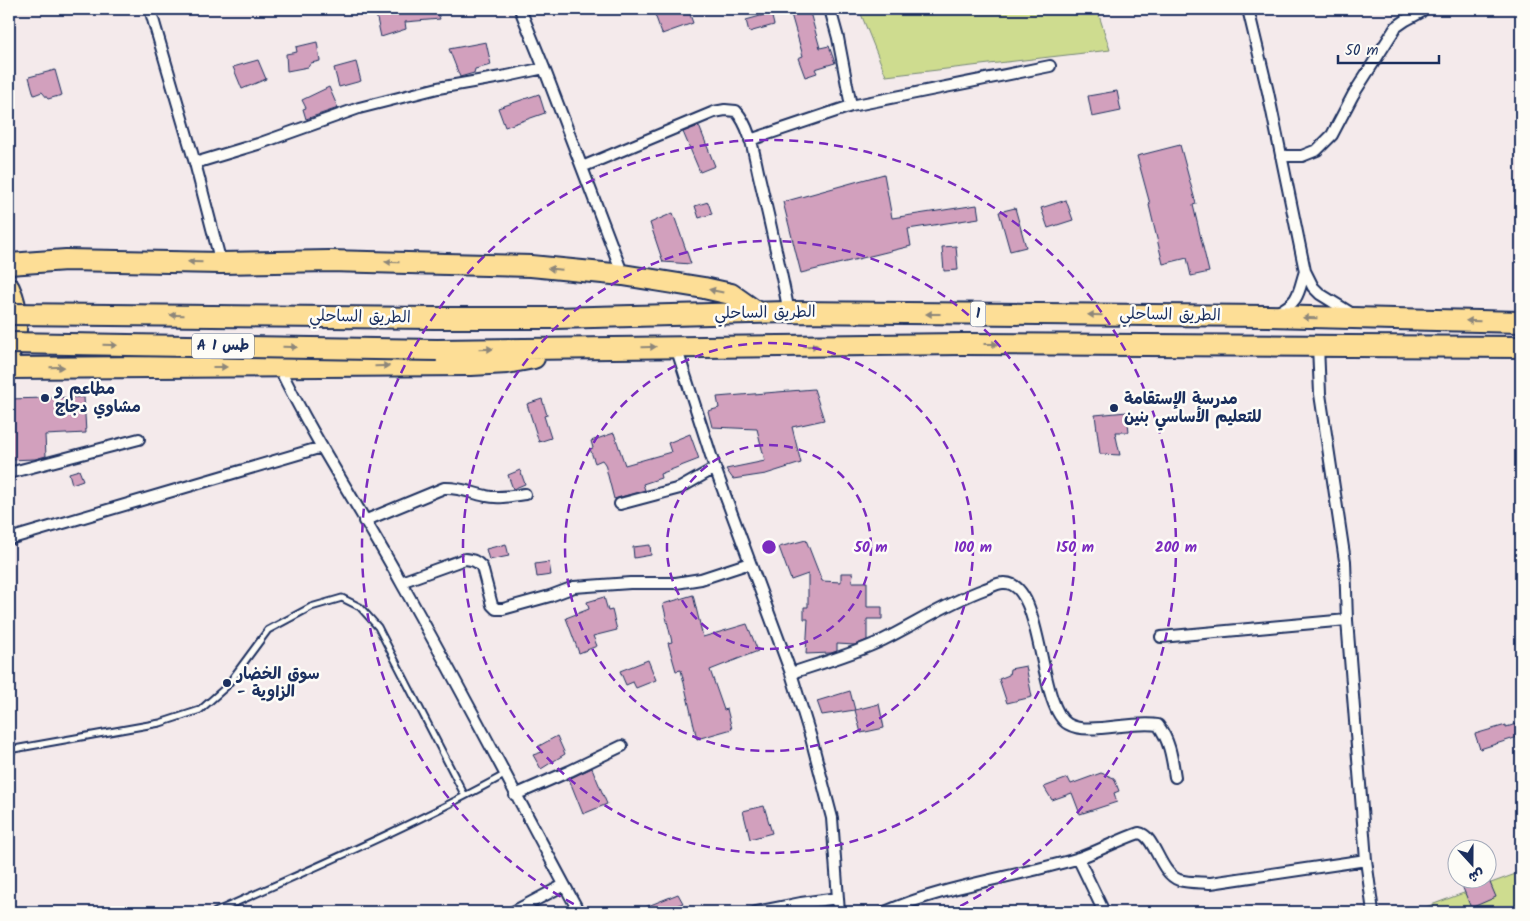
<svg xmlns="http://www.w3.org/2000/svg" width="1530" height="921" font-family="Kalam,'Playpen Sans Arabic',sans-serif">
  <rect width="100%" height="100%" fill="#f4eaeb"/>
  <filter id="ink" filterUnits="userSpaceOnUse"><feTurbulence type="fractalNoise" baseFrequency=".02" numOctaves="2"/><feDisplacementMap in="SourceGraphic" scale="10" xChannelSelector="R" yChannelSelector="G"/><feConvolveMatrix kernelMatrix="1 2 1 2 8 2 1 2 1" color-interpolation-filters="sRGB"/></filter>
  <g filter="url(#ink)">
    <path fill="#cedc8f" stroke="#748676" d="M859,9h238l13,41 -224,26z
      M1521,872v40h-109z"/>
    <path fill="#d2a0bd" stroke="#1b2f5e" d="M394,9h42l4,10 -35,3 1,7 -25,8 -5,-23z
      M653,9h35l5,14 -31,11z
      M809,9l11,39 9,-2 6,17 -20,6 2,4 -12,4 -7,-19 5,-2 -12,-42z
      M771,13l3,12 -25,7 -3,-12z
      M317,42l3,19 -9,2 -3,4 -21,4 -1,-17 11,-2 -1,-5z
      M486,42l5,23 -16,4 -1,4 -14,4 -11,-28z
      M258,60l8,19 -24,10 -9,-22z
      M356,62l5,19 -22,6 -5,-19z
      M55,70l7,25 -14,4 -6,-7 -8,3 -5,-18z
      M329,87l9,21 -32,11 -3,-10 3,-1 -4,-8z
      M1117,91l4,20 -29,6 -4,-21z
      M539,94l6,19 -40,14 -7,-19z
      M699,126l16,40 -15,6 -17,-40z
      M1180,145l16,59 -3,1 16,67 -18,4 -4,-18 -24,6 -14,-59 1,-1 -13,-48z
      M884,174l8,44 85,-13 2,13 -71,11 3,17 -110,27 -18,-71z
      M1066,200l7,20 -25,8 -7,-20z
      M708,202l4,12 -13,4 -4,-12z
      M1015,208l11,39 -16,4 -11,-39z
      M673,213l18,51 -28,-2 -13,-39z
      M956,246l2,24 -14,1 -2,-24z
      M814,389l10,31 -32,7 9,36 -35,11 -33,5 -7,-10 39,-8 -8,-32 -45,-2 -4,-16 11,-3 -2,-11z
      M84,397l2,36 -41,2 1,21 -11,3 -26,1v-61z
      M542,399l5,16 -3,1 7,22 -12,4 -12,-38z
      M1127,412l2,20h-14l5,23 -20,-1 -5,-39z
      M614,433l11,32 46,-13 -3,-9 22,-9 9,25 -39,15 1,4 -18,6 2,6 -31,9 -9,-35 -3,-4 -7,3 -5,-14 3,-1 -2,-7z
      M79,470l4,10 -11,4 -3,-11z
      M520,470l5,14 -12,5 -5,-14z
      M806,540l16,41 19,1v-9h12l-1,9h15v25h15v12h-15v21l-12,5 -18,-1v7l-6,2 -25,1 2,-35h-4v-12h4v-33l-17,6 -12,-33z
      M506,544l3,12 -20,4 -3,-11z
      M650,545l1,10 -17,3 -1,-11z
      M549,562l2,13 -14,2 -2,-13z
      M693,595l10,42 44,-13 11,27 -48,19 14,40 3,-1 5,20 -35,10 -16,-69 -5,1 -8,-28 4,-1 -9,-38z
      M604,597l4,14 4,-1 5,20 -24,6 4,10 -18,7 -13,-35 23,-9 -2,-7z
      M648,660l8,20 -20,8 -3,-6 -7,3 -6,-14z
      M1026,666l6,31 -25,6 -8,-24 10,-4 1,-6z
      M850,691l5,19 -33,5 -5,-14z
      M879,704l5,24 -23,5 -6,-23z
      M1521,723v13l-41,13 -5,-15 31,-9v2z
      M557,736l8,18 -24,15 -8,-14 9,-3 -3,-6z
      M592,768l15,36 -24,10 -14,-35z
      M1101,773l13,5 5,13 -5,2 3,9 -37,12 -8,-21 -20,7 -8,-13 24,-9 3,6z
      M764,806l8,27 -22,6 -7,-28z
      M1459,878h29l8,19 -25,11z
      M678,894l5,9 -12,5 2,4h-40z"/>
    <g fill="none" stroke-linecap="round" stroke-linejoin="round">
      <defs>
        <path id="lane" d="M14,749l146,-26 40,-13 26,-23 42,-57 43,-23 31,-9 18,9 18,20 87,169
          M215,912c98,-44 197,-86 291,-138"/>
        <path id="street" d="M150,9l45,154 26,100
          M520,9l24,59 79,207
          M830,9l8,29 13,68
          M1248,9l20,83 37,179 8,16 7,7 34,21
          M750,140l101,-34 199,-40
          M1281,156h21l15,-6 15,-15 21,-40 43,-68 10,-7 15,-8
          M195,163l63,-19 101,-36 79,-20 69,-12 37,-8
          M582,167l132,-55 11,-2 11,1c15,17 18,44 23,65 11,46 21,91 30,136
          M1278,312c22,-11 20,-19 27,-41
          M1318,345l2,49 25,167 2,59 19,240 7,52
          M676,347l39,121 76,205 20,65 21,80 7,94
          M279,367c36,75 83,144 123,217 61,108 118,219 177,328
          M9,473l130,-34
          M620,504l60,-16 35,-20
          M364,521l80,-33c17,-1 26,5 42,8 13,3 26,0 39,-2
          M9,539l313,-92
          M401,582l64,-23c8,1 12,2 17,8l10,38 4,4h7l47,-13 24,-9 56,-4h46l25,-4 49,-16
          M1161,637l186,-17
          M791,673c31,-10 63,-19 92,-33 34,-17 66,-38 102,-51 6,-2 12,-6 18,-6 41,-4 34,123 65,141 20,12 64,-4 90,1 12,16 14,33 17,52
          M515,795l55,-24 52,-25
          M1078,858l26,54
          M513,912l51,-27
          M756,912l45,-9 37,-5
          M885,912c61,-27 127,-34 191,-53 21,-7 42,-19 63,-26 16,2 20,40 40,47 10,3 22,2 32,3l155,-23"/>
        <path id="highway" d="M9,264l57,-4 155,3 108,-2 202,5 92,9 81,13 27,6 27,19
          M9,288c10,21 10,45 0,66
          M435,318h119l235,-6 479,4 253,6
          M437,350l526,-6 558,3
          M9,368l462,-3 36,-2 27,-5"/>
      </defs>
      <use href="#lane" stroke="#1b2f5e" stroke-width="9"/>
      <use href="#street" stroke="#1b2f5e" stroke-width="14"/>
      <use href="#highway" stroke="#1b2f5e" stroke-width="24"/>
      <use href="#lane" stroke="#fdfcf7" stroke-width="5"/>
      <use href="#street" stroke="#fdfcf7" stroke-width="10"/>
      <use href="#highway" stroke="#fdde96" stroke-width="20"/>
      <defs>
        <path id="highway-bridge" d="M9,314l426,4
          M9,343l428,7"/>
      </defs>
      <use href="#highway-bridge" stroke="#1b2f5e" stroke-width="24" stroke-linecap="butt"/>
      <use href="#highway-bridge" stroke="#fdde96" stroke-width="20"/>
    </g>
    <defs><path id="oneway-solid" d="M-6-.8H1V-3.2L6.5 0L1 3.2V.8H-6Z" transform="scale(1.25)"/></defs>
    <g fill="#8c867a">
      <use href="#oneway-solid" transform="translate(195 262) rotate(-179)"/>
      <use href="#oneway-solid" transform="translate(392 262) rotate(-179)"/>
      <use href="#oneway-solid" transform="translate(555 269) rotate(-175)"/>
      <use href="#oneway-solid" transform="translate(716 291) rotate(-168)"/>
      <use href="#oneway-solid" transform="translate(933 314) rotate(180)"/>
      <use href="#oneway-solid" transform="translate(177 315) rotate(-179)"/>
      <use href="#oneway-solid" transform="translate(1095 315) rotate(-179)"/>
      <use href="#oneway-solid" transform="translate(1310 318) rotate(-178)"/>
      <use href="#oneway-solid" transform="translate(1473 321) rotate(-179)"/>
      <use href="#oneway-solid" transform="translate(991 344)"/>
      <use href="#oneway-solid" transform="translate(110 345) rotate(1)"/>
      <use href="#oneway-solid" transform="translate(811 346) rotate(-1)"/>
      <use href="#oneway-solid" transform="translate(290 347) rotate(1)"/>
      <use href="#oneway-solid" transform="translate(649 347) rotate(-1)"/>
      <use href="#oneway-solid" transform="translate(486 349) rotate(-1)"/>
      <use href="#oneway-solid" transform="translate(382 366) rotate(-1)"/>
      <use href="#oneway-solid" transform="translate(57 367) rotate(-1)"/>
      <use href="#oneway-solid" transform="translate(220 367)"/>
    </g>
  </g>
  <g fill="none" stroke="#7b2cbf" stroke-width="2.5" stroke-dasharray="9 6">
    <circle cx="769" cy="547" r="102"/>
    <circle cx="769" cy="547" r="204"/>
    <circle cx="769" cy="547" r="306"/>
    <path d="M587 911A407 407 0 1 1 951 911"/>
  </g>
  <g fill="#1b2f5e" stroke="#fdfcf7" stroke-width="2">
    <circle cx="45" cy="398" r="5"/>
    <circle cx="1114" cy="408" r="5"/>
    <circle cx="227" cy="683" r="5"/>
  </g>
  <g text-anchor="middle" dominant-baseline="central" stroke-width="5" stroke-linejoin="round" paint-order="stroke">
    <g fill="#fdfcf7" stroke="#5f6c8c" stroke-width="1">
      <rect x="970.5" y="301.5" width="15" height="25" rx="4"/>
      <rect x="192" y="333.5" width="62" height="25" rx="4"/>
    </g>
    <g font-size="15" font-weight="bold" fill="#1b2f5e">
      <text x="978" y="314">1</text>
      <text x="223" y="346">A 1 طس</text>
    </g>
    <g font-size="16" fill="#1b2f5e" stroke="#fdfcf7">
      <text transform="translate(765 313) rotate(-1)">الطريق الساحلي</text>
      <text transform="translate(1170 315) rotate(1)">الطريق الساحلي</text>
      <text transform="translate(360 317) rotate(1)">الطريق الساحلي</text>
    </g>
    <g font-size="16" font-weight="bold" fill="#1b2f5e" stroke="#fdfcf7" text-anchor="start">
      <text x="55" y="389">مطاعم و<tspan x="55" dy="18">مشاوي دجاج</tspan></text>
      <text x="1124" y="399">مدرسة اﻹستقامة<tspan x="1124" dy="18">للتعليم اﻷساسي بنين</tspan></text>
      <text x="237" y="674">سوق الخضار<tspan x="237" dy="18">- الزاوية</tspan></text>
    </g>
  </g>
  <circle cx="769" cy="547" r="8" fill="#7b2cbf" stroke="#fdfcf7" stroke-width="2.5"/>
  <g font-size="15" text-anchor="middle" font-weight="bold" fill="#7b2cbf" stroke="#fdfcf7" stroke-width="5" stroke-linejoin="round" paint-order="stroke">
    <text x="871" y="552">50 m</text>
    <text x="973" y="552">100 m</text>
    <text x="1075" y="552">150 m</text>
    <text x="1176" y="552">200 m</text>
  </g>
  <rect width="1530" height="921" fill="none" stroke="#fdfcf7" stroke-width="30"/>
  <rect x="15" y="15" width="1500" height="891" fill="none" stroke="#1b2f5e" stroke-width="2" filter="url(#ink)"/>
  <g transform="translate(1472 864) rotate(159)"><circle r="24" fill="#fdfcf7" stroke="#a3aaba"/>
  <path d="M0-4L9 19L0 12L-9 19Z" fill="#1b2f5e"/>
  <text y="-8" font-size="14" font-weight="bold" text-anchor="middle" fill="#1b2f5e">ش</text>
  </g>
  <path d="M1338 55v8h101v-8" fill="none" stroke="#1b2f5e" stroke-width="2.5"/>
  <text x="1345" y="55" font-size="15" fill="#1b2f5e" stroke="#fdfcf7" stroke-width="4" paint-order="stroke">50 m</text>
</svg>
